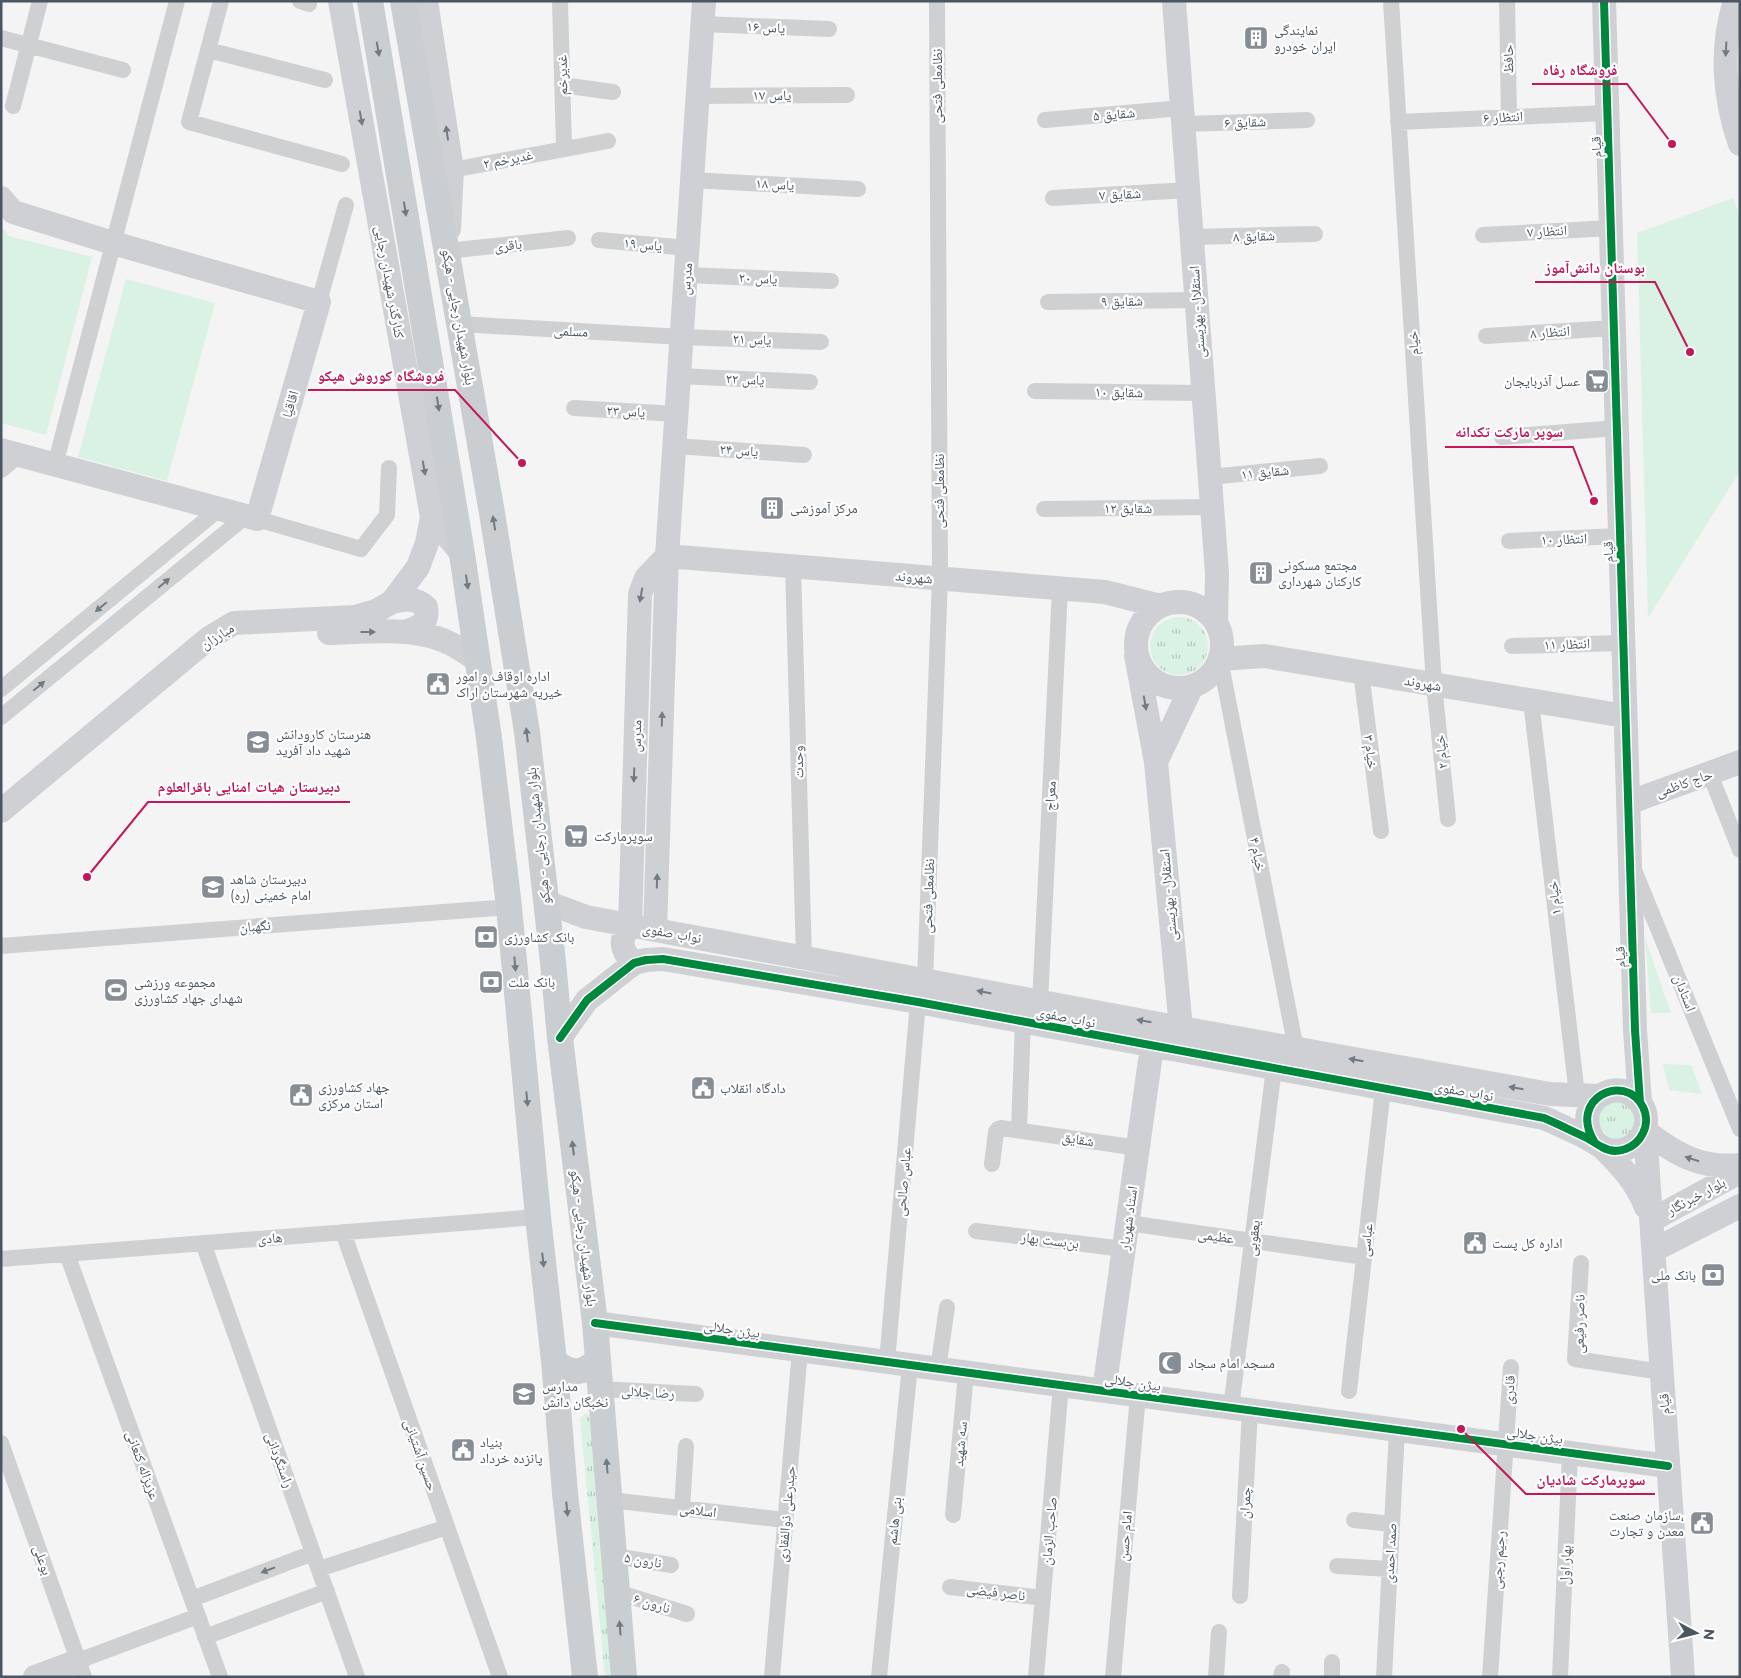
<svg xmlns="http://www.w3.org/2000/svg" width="1741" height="1678" font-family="Montserrat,'Noto Naskh Arabic',sans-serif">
  <defs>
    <pattern id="grass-tufts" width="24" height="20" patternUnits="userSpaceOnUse" patternTransform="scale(1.25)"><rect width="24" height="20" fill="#d9f2e3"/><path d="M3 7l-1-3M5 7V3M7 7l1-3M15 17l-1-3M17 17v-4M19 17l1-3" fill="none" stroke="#b2c7bb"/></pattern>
  </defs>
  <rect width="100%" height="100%" fill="#f4f4f4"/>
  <path fill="url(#grass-tufts)" d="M1150 646a29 29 0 1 1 58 0a29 29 0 1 1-58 0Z
    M1597 1120a19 19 0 1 1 38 0a19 19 0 1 1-38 0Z
    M586,1413l6,4 25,260h-12l-25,-259z"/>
  <path fill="#d9f2e3" d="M1733,198l7,19v254l-92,147 -11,-385z
    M1,226l8,10 83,21 -46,178 -45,-12z
    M126,279l89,24 -48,178 -89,-24z
    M1645,938l26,75h-20z
    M1663,1064l28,1 11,29 -33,-4z"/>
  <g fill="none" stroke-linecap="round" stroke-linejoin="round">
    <path stroke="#ced0d2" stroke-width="16" d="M221,1l-32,121 153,42
      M300,1l9,3
      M560,1l4,147
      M1391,1l43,684 14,134
      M1507,1l2,116
      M702,24l127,5
      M1,38l122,32
      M208,50l117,30
      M562,85l51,7
      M698,96l149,-1
      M13,106l27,-105
      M1045,120l137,-12
      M1398,122l209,-9
      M1184,124l123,-4
      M452,170l156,-29
      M692,180l166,9
      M1053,198l135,-8
      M1483,235l128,-7
      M1192,237l123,-3
      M599,240l89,8
      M447,251l121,-13
      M686,275l145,6
      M319,302l27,-97
      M1048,302l149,-2
      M460,324l222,13 139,5
      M1486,336l128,-8
      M679,376l131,6
      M1035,391l168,2
      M574,408l103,6
      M1502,437l115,-9
      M675,446l129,9
      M55,465l122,-464
      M1,470l18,-15
      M1210,477l110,-11
      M1044,509l168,-2
      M257,519l104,30 26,-34 2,-47
      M1509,541l111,-5
      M793,566l11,392
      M1512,646l111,-3
      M1220,659l76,390
      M1361,672l20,159
      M1,689l218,-180
      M1531,701l46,394
      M1,717l245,-201
      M1710,774l30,76
      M1634,870l106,259
      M1,946l508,-39
      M925,981l15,-402 -3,-578
      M1040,1002l20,-413
      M1019,1130l4,-109
      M992,1164l4,-32 2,-3 3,-1 137,20
      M1128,1223l236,34
      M976,1231l148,18
      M343,1232l157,445
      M203,1243l154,434
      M67,1254l153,423
      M1,1259l537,-42
      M1581,1263l-6,96 87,13
      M887,1362l31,-360
      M938,1369l9,-62
      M600,1389l96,5
      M1349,1391l34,-302
      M1231,1408l43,-340
      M1,1443l83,234
      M610,1500l175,20
      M682,1508l4,-62
      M953,1515l13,-142
      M1354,1520l38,4
      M614,1556l57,9
      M1337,1566l53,3
      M319,1569l128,-42
      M950,1587l93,11
      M617,1592l70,22
      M1240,1596l10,-186
      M192,1599l121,-46
      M205,1637l122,-46
      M78,1661l120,-45
      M772,1677l28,-327
      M879,1677l31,-312
      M1036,1677l25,-292
      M1113,1677l25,-282
      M1216,1677l3,-45
      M1281,1677l1,-5
      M1332,1677v-15
      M1384,1677l13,-247
      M1490,1677l21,-310
      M1560,1677l10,-224"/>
    <path stroke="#ced0d4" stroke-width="24" d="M340,1l92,516 30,37
      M426,1l26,169 -3,59
      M1174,1l43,572 -1,50
      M1604,1l31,1029 5,72
      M1735,1c-15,47 -11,98 5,143
      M1,198l12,14 100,31 206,59 -62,217 -256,-69
      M667,556l438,36 55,14
      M1136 645a43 43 0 1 1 86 0a43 43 0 1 1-86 0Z
      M392,602c14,-3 22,-5 34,5 3,17 -7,20 -21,25
      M329,633c33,-1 69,-5 101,3 18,4 34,15 48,25
      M1136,655l20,107 25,266
      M1220,659l44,-3 361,60
      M1156,762l35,-74
      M1628,804l16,-7 96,-35
      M1,811l208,-173 25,-15 121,-6 21,-6 16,-9 26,-35 9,-24 5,-26
      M546,902l40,15 595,111 369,66 49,2
      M655,930l12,-374 37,-555
      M634,963c-13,-12 -16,-22 -4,-37l10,-332 6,-16 21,-22
      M560,1038l27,-38 47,-37 12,-3 17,-1 255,43 626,116c14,6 28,13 41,19 6,3 11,7 17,10 15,9 34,1 41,-14 4,-8 4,-18 0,-26 -19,-36 -75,-8 -49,34
      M1645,1131l38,546
      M1645,1131c31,23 54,38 95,34
      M1602,1147c19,19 34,35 44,60
      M1652,1220l88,-48
      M1654,1250l86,-44
      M595,1323l1073,143
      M1104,1391l48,-345
      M35,1677l43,-16"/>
    <path stroke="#caced1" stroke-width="26" d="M370,1l92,553 27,184 20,169 29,310 16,144 11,132 20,184
      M403,1l89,512 35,219 26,230 7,76 35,285 29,354
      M554,1361c16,13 29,15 44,-2"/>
    <defs>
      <path id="cycleway" d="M1604,1l31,1029 5,72
        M560,1038l27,-38 47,-37 12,-3 17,-1 255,43 626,116c14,6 28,13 41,19 6,3 11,7 17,10 15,9 34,1 41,-14 4,-8 4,-18 0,-26 -19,-36 -75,-8 -49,34
        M595,1323l1073,143"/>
    </defs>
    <use href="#cycleway" stroke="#fff" stroke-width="11"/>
    <use href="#cycleway" stroke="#00873e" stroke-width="8"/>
  </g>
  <defs><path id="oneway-solid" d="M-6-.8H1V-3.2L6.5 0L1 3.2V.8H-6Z" transform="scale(1.25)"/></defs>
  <g fill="#707a83">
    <use href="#oneway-solid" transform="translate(378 49) rotate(80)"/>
    <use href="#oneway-solid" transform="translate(405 209) rotate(81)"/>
    <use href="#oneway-solid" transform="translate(438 404) rotate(81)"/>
    <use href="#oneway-solid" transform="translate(494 523) rotate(-99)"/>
    <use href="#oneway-solid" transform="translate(467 582) rotate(82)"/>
    <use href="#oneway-solid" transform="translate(527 735) rotate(-97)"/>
    <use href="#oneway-solid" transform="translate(515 964) rotate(85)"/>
    <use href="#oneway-solid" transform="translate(527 1099) rotate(85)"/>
    <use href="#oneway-solid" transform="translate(573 1148) rotate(-97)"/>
    <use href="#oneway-solid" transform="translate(543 1260) rotate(84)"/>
    <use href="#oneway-solid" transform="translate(607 1466) rotate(-95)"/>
    <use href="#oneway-solid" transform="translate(567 1509) rotate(84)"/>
    <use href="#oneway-solid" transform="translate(620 1628) rotate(-95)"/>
  </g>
  <g fill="#727b84">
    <use href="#oneway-solid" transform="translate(1726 49) rotate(93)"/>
    <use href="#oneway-solid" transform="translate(361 118) rotate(80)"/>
    <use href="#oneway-solid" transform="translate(447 133) rotate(-98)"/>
    <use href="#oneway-solid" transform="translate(424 468) rotate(80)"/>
    <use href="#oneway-solid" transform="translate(641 595) rotate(100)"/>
    <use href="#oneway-solid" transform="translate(368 632)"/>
    <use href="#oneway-solid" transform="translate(1145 703) rotate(80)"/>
    <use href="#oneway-solid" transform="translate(662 719) rotate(-88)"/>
    <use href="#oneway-solid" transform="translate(634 775) rotate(92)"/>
    <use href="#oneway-solid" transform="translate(657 881) rotate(-88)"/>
    <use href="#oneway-solid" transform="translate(984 992) rotate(-169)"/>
    <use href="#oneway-solid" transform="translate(1144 1021) rotate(-170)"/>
    <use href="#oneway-solid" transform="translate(1356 1060) rotate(-170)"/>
    <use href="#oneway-solid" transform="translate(1516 1088) rotate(-170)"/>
    <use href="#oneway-solid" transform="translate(1692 1159) rotate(-162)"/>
  </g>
  <g fill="#727b83">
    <use href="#oneway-solid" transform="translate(164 583) rotate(-40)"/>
    <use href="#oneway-solid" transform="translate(101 607) rotate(140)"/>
    <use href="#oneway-solid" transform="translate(39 686) rotate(-40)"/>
    <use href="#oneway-solid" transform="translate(268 1570) rotate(159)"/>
  </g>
  <defs>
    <symbol id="building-square" viewBox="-11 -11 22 22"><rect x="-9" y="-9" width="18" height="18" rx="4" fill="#868d94" stroke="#fff"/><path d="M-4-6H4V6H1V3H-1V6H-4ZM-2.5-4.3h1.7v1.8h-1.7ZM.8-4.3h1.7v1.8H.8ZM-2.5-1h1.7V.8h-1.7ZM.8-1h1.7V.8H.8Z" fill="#fff"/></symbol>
    <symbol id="supermarket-square" viewBox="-11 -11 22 22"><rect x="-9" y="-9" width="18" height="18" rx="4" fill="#868d94" stroke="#fff"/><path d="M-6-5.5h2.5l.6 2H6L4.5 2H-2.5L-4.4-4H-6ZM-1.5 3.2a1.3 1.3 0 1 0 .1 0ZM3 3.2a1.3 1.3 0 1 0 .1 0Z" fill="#fff"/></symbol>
    <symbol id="civic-square" viewBox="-11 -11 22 22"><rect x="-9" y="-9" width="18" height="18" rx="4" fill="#868d94" stroke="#fff"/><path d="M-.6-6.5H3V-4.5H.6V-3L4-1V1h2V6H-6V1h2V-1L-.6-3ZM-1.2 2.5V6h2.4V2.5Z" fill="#fff"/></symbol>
    <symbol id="school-square" viewBox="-11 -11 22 22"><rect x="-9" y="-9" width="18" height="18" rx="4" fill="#868d94" stroke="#fff"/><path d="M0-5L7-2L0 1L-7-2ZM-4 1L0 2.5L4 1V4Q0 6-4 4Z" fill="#fff"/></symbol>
    <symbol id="bank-square" viewBox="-11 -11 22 22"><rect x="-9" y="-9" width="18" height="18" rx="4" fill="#868d94" stroke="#fff"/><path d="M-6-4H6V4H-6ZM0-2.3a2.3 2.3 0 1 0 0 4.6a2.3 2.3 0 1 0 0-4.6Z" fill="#fff"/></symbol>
    <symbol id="stadium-square" viewBox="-11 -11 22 22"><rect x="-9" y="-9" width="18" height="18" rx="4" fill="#868d94" stroke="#fff"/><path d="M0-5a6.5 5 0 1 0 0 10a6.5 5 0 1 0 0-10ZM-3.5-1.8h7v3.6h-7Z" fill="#fff"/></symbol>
    <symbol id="mosque-square" viewBox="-11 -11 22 22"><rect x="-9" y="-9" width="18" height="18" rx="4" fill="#868d94" stroke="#fff"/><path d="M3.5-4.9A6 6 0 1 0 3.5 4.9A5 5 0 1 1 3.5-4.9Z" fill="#fff"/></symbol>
  </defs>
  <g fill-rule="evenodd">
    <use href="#building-square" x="1242" y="24" width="28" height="28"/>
    <use href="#supermarket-square" x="1583" y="367" width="28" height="28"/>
    <use href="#building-square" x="758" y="494" width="28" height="28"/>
    <use href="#building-square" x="1247" y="559" width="28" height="28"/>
    <use href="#civic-square" x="424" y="670" width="28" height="28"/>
    <use href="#school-square" x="244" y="728" width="28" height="28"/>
    <use href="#supermarket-square" x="562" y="822" width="28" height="28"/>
    <use href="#school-square" x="199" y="873" width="28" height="28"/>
    <use href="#bank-square" x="472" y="923" width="28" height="28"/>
    <use href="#bank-square" x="477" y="968" width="28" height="28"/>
    <use href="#stadium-square" x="102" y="976" width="28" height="28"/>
    <use href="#civic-square" x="689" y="1074" width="28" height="28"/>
    <use href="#civic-square" x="287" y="1081" width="28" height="28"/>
    <use href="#civic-square" x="1461" y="1229" width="28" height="28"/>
    <use href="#bank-square" x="1699" y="1261" width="28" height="28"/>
    <use href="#mosque-square" x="1156" y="1349" width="28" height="28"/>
    <use href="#school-square" x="510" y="1380" width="28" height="28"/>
    <use href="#civic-square" x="449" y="1436" width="28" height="28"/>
    <use href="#civic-square" x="1688" y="1509" width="28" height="28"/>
  </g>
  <g text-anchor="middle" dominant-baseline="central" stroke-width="4.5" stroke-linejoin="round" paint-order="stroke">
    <g font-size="14" fill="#4a5661" stroke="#fff">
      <text transform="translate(766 27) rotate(3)">یاس ۱۶</text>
      <text transform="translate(1508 59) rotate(-91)">حافظ</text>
      <text transform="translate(562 75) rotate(-91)">غدیرخم</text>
      <text transform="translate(937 86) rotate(-90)">نظامعلی فتحی</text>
      <text x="772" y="95">یاس ۱۷</text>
      <text transform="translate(1114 114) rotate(-5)">شقایق ۵</text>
      <text transform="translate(1503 117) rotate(-3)">انتظار ۶</text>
      <text transform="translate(1245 122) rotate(-2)">شقایق ۶</text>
      <text transform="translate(1596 147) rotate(-92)">قیام</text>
      <text transform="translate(508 159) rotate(-11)">غدیرخم ۲</text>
      <text transform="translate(775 184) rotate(3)">یاس ۱۸</text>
      <text transform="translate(1120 194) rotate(-3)">شقایق ۷</text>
      <text transform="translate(1547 231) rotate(-3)">انتظار ۷</text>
      <text transform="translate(1254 236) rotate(-2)">شقایق ۸</text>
      <text transform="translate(643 244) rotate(5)">یاس ۱۹</text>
      <text transform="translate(508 245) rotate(-6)">باقری</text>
      <text transform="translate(758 278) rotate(2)">یاس ۲۰</text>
      <text transform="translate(686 279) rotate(-86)">مدرس</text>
      <text transform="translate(390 282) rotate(80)">کنارگذر شهیدان رجایی</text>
      <text transform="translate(1122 301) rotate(-1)">شقایق ۹</text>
      <text transform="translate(1197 312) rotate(-94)">استقلال- بهزیستی</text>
      <text transform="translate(459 317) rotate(80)">بلوار شهیدان رجایی - هپکو</text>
      <text transform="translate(571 331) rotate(3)">مسلمی</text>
      <text transform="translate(1550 332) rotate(-4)">انتظار ۸</text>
      <text transform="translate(752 339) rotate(2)">یاس ۲۱</text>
      <text transform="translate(1413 343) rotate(-94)">خیام</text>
      <text transform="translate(745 379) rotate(2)">یاس ۲۲</text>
      <text transform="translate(1119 392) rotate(1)">شقایق ۱۰</text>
      <text transform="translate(290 404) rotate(-74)">اقاقیا</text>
      <text transform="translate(626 411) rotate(3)">یاس ۲۳</text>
      <text transform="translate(739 450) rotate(4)">یاس ۲۴</text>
      <text transform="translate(1265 472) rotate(-6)">شقایق ۱۱</text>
      <text transform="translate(939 491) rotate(-90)">نظامعلی فتحی</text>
      <text x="1128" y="508">شقایق ۱۲</text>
      <text transform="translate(1564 539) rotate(-2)">انتظار ۱۰</text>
      <text transform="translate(1608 552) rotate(-92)">قیام</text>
      <text transform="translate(914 577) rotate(5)">شهروند</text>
      <text transform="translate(217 636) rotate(-32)">مبارزان</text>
      <text transform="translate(1567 644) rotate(-2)">انتظار ۱۱</text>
      <text transform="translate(1423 683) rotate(10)">شهروند</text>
      <text transform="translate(636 736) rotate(-88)">مدرس</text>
      <text transform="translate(1371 752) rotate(83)">خیام ۳</text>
      <text transform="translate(1441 752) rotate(-96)">خیام ۲</text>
      <text transform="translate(798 762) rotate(-92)">وحدت</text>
      <text transform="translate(1684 783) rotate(-19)">حاج کاظمی</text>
      <text transform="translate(1050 796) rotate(-87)">معراج</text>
      <text transform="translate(538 836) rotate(-96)">بلوار شهیدان رجایی - هپکو</text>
      <text transform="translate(1258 854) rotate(79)">خیام ۴</text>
      <text transform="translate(1168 895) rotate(-95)">استقلال- بهزیستی</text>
      <text transform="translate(928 896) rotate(-88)">نظامعلی فتحی</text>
      <text transform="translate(1554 898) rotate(-97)">خیام ۱</text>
      <text transform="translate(255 926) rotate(-4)">نگهبان</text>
      <text transform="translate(672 933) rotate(10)">نواب صفوی</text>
      <text transform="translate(1620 957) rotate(-92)">قیام</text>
      <text transform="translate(1685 993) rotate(68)">استادان</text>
      <text transform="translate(1066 1017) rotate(11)">نواب صفوی</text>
      <text transform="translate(1464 1091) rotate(10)">نواب صفوی</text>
      <text transform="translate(1078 1139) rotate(9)">شقایق</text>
      <text transform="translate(903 1182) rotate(-85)">عباس صالحی</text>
      <text transform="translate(1696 1196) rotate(-28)">بلوار خبرنگار</text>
      <text transform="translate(1128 1218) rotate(-82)">استاد شهریار</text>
      <text transform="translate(1216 1236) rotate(8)">عظیمی</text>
      <text transform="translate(270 1238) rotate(-4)">هادی</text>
      <text transform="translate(584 1238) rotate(83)">بلوار شهیدان رجایی - هپکو</text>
      <text transform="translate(1253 1238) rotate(-83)">یعقوبی</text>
      <text transform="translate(1050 1240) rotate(7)">بن‌بست بهار</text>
      <text transform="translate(1366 1240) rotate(-84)">عباسی</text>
      <text transform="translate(1579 1324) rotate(-89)">ناصر رفیعی</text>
      <text transform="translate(732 1329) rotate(8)">بیژن جلالی</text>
      <text transform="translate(1133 1382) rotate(8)">بیژن جلالی</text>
      <text transform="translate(1509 1390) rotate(-86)">قادری</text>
      <text transform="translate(648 1392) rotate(3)">رضا جلالی</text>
      <text transform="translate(1664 1404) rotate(-94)">قیام</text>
      <text transform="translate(1535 1435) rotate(8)">بیژن جلالی</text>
      <text transform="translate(960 1444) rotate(-85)">سه شهید</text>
      <text transform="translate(421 1455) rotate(71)">حسین آشتیانی</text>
      <text transform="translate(280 1460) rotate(70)">راستگردانی</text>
      <text transform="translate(143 1465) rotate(70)">عزیزاله کنعانی</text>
      <text transform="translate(1245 1503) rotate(-87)">چمران</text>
      <text transform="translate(698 1510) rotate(7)">اسلامی</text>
      <text transform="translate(786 1514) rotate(-85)">حیدرعلی ذوالفقاری</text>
      <text transform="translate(894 1521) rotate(-84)">بنی هاشم</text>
      <text transform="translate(1049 1531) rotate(-85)">صاحب الزمان</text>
      <text transform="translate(1125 1536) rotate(-85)">امام حسن</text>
      <text transform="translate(1390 1553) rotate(-87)">صمد احمدی</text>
      <text transform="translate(43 1560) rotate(71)">بوعلی</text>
      <text transform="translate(643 1560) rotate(9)">نارون ۵</text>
      <text transform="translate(1498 1560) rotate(-86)">رحیم رجبی</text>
      <text transform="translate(1565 1565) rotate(-87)">بهار اول</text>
      <text transform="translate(996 1592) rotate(7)">ناصر فیضی</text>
      <text transform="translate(652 1603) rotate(17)">نارون ۶</text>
    </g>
    <g font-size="14" fill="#4a5661" stroke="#fff" text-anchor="start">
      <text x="1274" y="30">نمایندگی<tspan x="1274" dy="16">ایران خودرو</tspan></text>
      <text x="1580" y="381" text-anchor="end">عسل آذربایجان</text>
      <text x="790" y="508">مرکز آموزشی</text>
      <text x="1278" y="565">مجتمع مسکونی<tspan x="1278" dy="16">کارکنان شهرداری</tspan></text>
      <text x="456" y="676">اداره اوقاف و امور<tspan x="456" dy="16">خیریه شهرستان اراک</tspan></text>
      <text x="276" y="734">هنرستان کارودانش<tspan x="276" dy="16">شهید داد آفرید</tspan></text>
      <text x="594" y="836">سوپرمارکت</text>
      <text x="230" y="879">دبیرستان شاهد<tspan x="230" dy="16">امام خمینی (ره)</tspan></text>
      <text x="504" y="937">بانک کشاورزی</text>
      <text x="134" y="982">مجموعه ورزشی<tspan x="134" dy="16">شهدای جهاد کشاورزی</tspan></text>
      <text x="508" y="982">بانک ملت</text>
      <text x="318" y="1087">جهاد کشاورزی<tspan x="318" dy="16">استان مرکزی</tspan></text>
      <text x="720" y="1088">دادگاه انقلاب</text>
      <text x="1492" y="1243">اداره کل پست</text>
      <text x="1696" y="1275" text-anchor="end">بانک ملی</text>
      <text x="1188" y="1363">مسجد امام سجاد</text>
      <text x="542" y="1386">مدارس<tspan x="542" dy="16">نخبگان دانش</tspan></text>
      <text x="480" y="1442">بنیاد<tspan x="480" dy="16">پانزده خرداد</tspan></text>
      <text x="1684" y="1515" text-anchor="end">سازمان صنعت،<tspan x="1684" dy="16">معدن و تجارت</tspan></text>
    </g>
  </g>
  <path fill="none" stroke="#c2185b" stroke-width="2" d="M1672 144L1627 84H1532M1690 352L1655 282H1535M522 463L455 390H308M1594 501L1573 447H1445M87 877L148 802H350M1461 1429L1526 1494H1655"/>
  <g fill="#c2185b" stroke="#fff" stroke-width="2">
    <circle cx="1672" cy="144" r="5"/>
    <circle cx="1690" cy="352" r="5"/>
    <circle cx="522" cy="463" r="5"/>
    <circle cx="1594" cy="501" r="5"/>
    <circle cx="87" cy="877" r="5"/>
    <circle cx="1461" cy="1429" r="5"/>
  </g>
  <g font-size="15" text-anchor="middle" font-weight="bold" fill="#c2185b" stroke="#fff" stroke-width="4.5" stroke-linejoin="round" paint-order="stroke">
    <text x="1580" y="75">فروشگاه رفاه</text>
    <text x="1595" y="273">بوستان دانش‌آموز</text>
    <text x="381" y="381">فروشگاه کوروش هپکو</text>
    <text x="1509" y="437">سوپر مارکت تکدانه</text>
    <text x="249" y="792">دبیرستان هیات امنایی باقرالعلوم</text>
    <text x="1591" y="1485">سوپرمارکت شادیان</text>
  </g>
  <rect width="1741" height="1678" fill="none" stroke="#4a5661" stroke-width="5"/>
  <g transform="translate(1696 1633) rotate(97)" stroke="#ffffff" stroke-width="4" paint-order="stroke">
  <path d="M0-4L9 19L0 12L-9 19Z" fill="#4a5661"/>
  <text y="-8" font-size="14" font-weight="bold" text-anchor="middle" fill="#4a5661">N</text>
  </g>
</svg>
